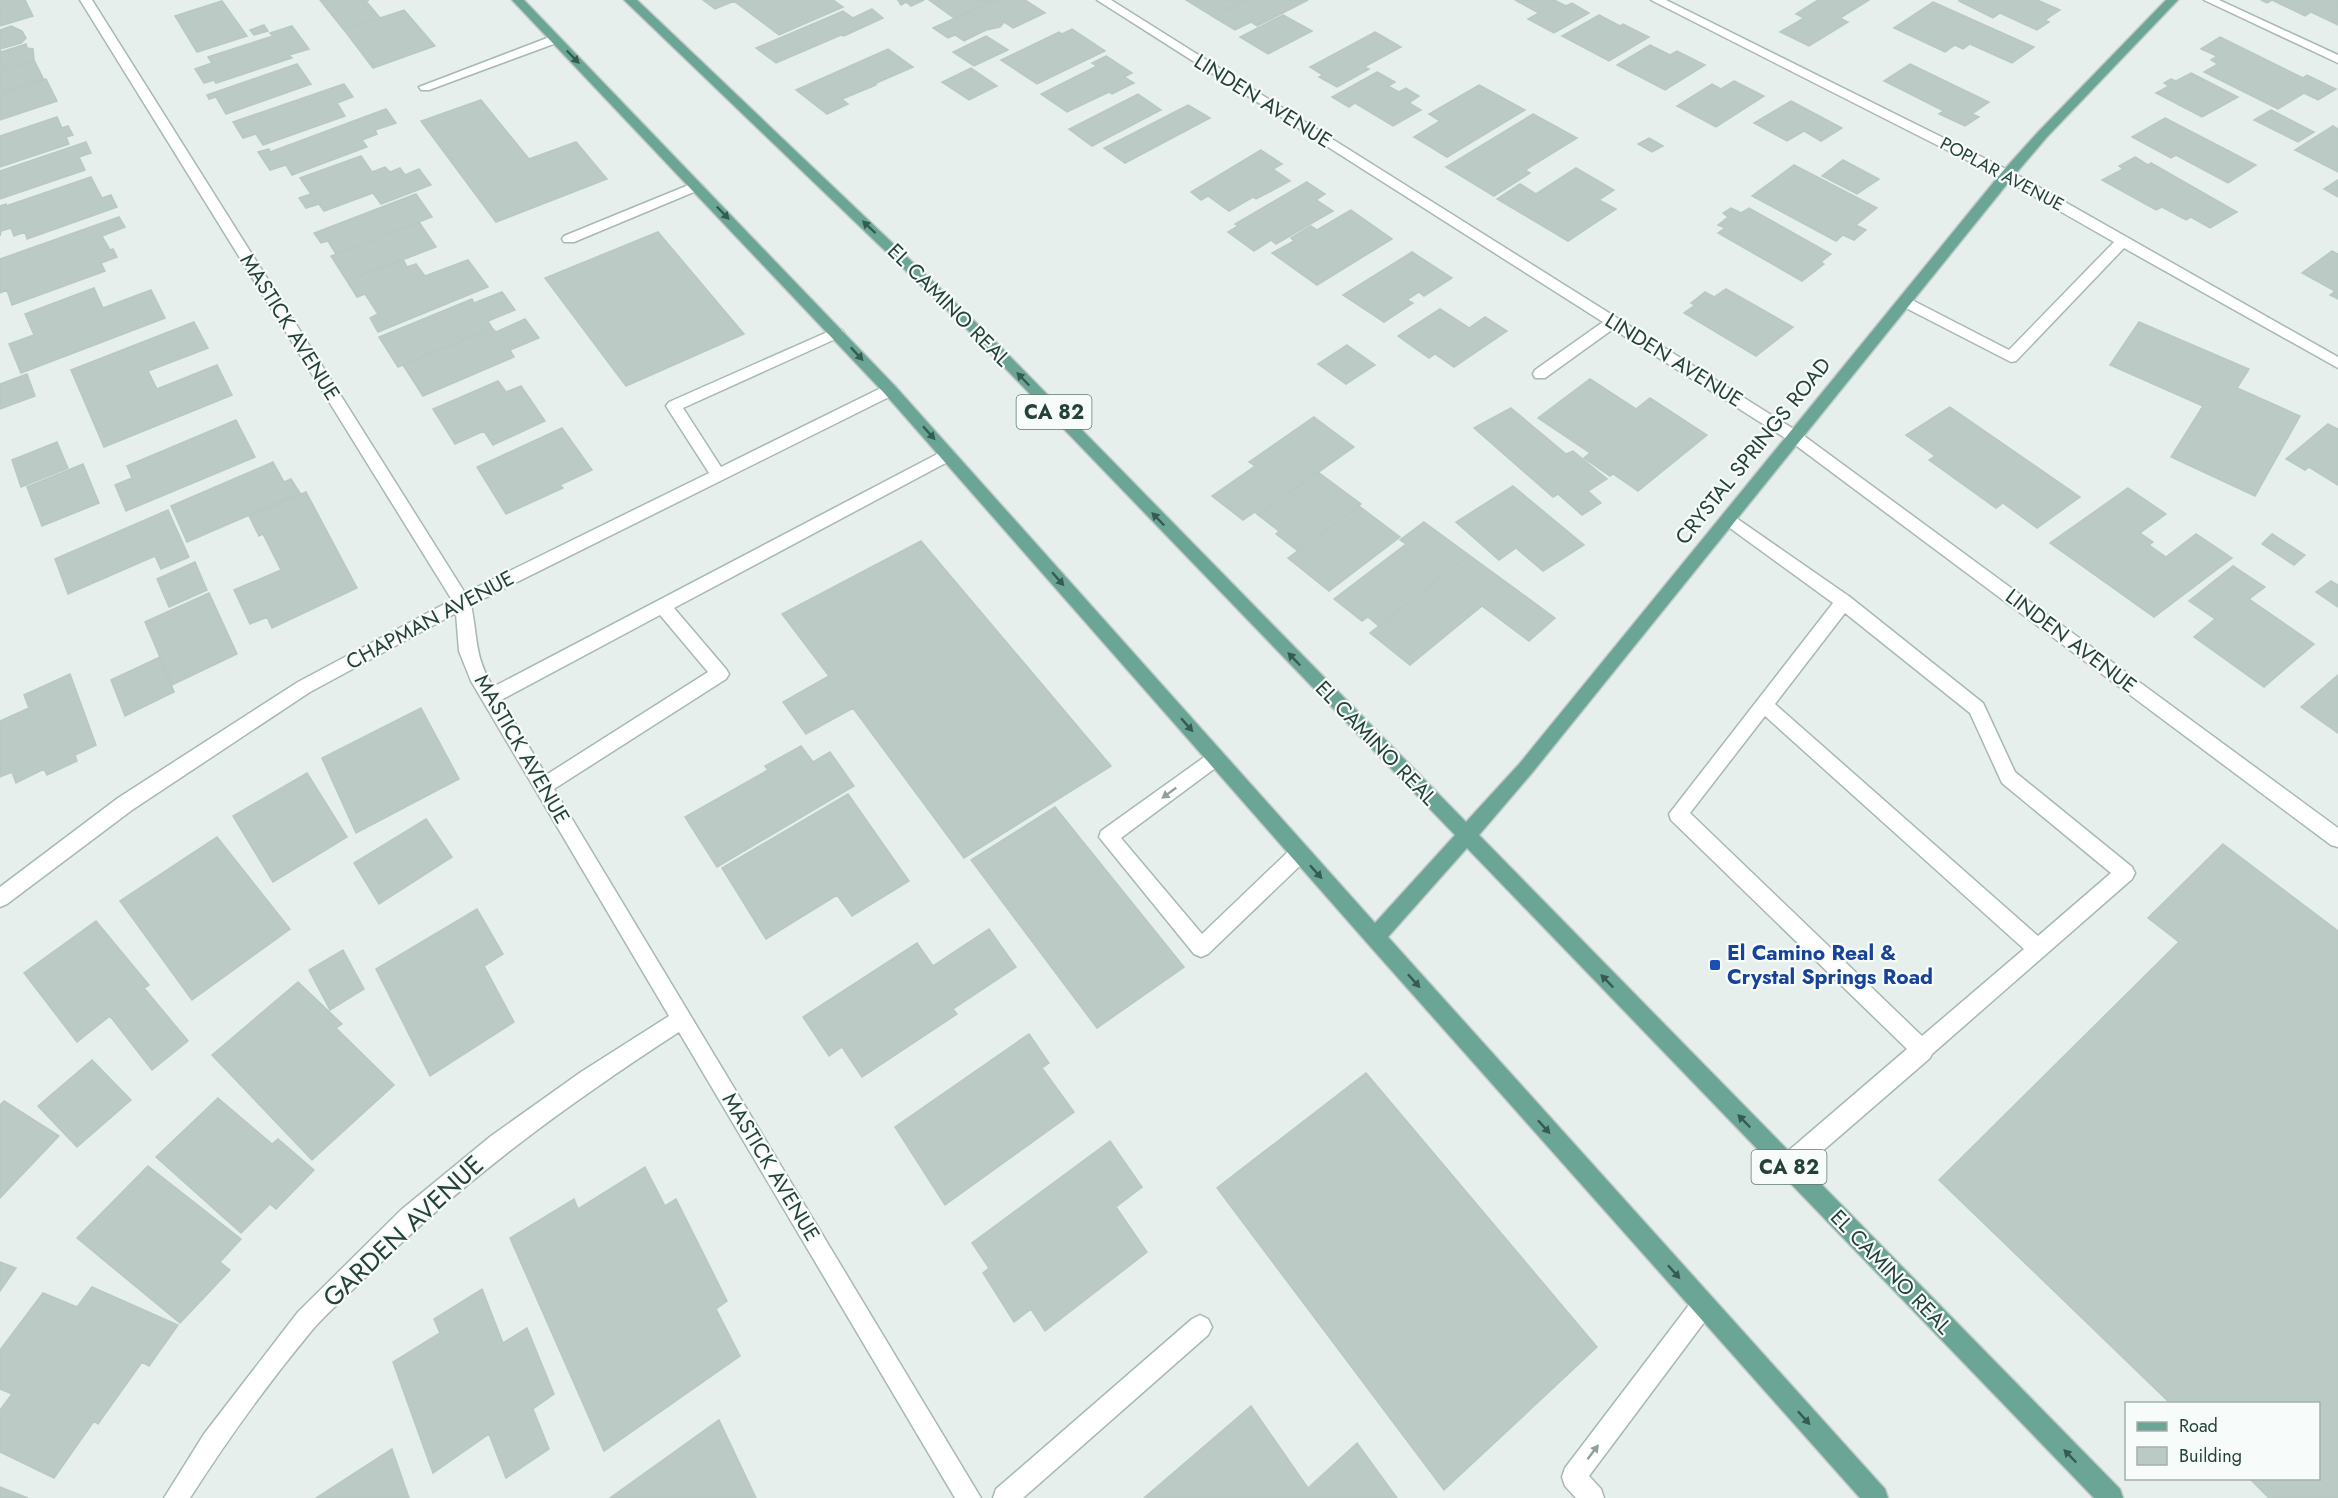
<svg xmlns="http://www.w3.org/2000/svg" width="2338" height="1498" font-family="Jost,sans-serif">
  <rect width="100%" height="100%" fill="#e6efeb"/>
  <path fill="#bbcac4" stroke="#b8c9c2" stroke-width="1.5" d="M4,0h21l8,16 -33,10v-25z
    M320,0h49l-3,1 14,17 -36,12z
    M703,0h34l-22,9z
    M737,0h96l10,7 -64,28 -45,-34z
    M898,0h-1h27l-13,6 -5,-4 -5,3z
    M929,0h67l-42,18z
    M996,0h29l20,13 -32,15 -9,-6 -4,5 -14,3 -22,11 -9,-6 -7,3 -15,-10z
    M1186,0h58l-32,16z
    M1244,0h64l-51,26 -6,-4 -16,8 -23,-14z
    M1515,0h39l12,6 6,-3 17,10 -35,20 -26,-14 11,-6z
    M1818,0h51l-29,18 8,4 -39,24 -29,-14 24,-14 -8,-4z
    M1961,0h76l23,10 -15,10 4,2 -12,8 -37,-17 -7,5 -34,-17z
    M2261,0h77v25l-27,-13 -6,4 -33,-16 -5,3z
    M222,1l25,35 -50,16 -22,-36z
    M1933,2l101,45 -22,16 -42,-19 -7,5 -8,-4 -10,7 -51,-24z
    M872,9l11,9 -39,18 -3,-1 -65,28 -20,-15 87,-37 10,7z
    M404,10l31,36 -62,22 -29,-38z
    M1283,15l29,16 -44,23 -28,-17z
    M1599,15l21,11 3,-2 26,13 -40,24 -47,-25z
    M264,25l4,6 -14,4 -4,-5z
    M11,26l11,5 4,7 -5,5 -21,6v-19z
    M292,26l17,23 -20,6 3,3 -76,25 -2,-3 -10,3 -9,-14 17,-6 -4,-6 65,-21 -3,-3z
    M1072,29l33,22 -68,33 -36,-24 58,-28 3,2z
    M1375,32l26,15 -37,20 5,2 -32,18 -18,-10 4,-2 -13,-8z
    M986,36l22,14 -34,16 -21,-14z
    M2220,37l83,41 4,-3 29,14 -18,11 -14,-7 -26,16 -74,-37 14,-8 -7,-4 6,-4 -16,-7z
    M26,44l1,4 6,1 1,11 -34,11v-22l1,3z
    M1650,45l20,10 7,-4 28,14 -40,25 -48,-25z
    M888,49l25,18 -39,17 2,1 -34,14 6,5 -21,10 -31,-24z
    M1106,56l26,17 -8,4 10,6 -22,11 -3,-2 -42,20 -26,-18 56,-28 -5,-3z
    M34,60l10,20 -44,14v-23z
    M297,64l14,20 -85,30 -10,-17 -7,2 -2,-4z
    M1910,64l79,38 -17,12 7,3 -14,9 -26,-12 5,-3 -60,-30z
    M971,68l26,18 -28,14 -27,-18z
    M1377,72l18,10 -7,4 11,6 7,-4 13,8 -10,7 12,7 -28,16 -38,-23 -6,4 -17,-10z
    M2191,73l47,24 -36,20 -46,-24 13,-7 -5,-3 7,-4 5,2z
    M46,79l11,22 -57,19v-26z
    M1734,81l30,15 -48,31 -39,-21 35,-22 9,5z
    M344,84l9,13 -16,6 8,13 -82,29 -7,-11 -13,4 -10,-16z
    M1479,85l46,25 -78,47 -33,-20 26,-16 -11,-7z
    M1138,94l23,16 -69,36 -23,-17z
    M481,100l48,59 47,-17 31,37 -111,43 -75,-101z
    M1791,101l51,27 -21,13 -17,-10 -17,10 -33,-18z
    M1188,105l22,13 -85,45 -21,-15z
    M386,109l10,14 -21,7 2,4 -15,6 5,7 -75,28 -6,-10 -16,5 -12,-18 11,-3 1,3z
    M2271,110l43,22 -16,10 -44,-22z
    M1533,114l44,24 -52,32 5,3 -36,23 -48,-29z
    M57,117l5,11 6,-2 5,9 -7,2 3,7 -69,23v-31z
    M2165,118l91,47 -28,18 -52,-28 -5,3 -39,-21z
    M2333,126l5,3v43l-43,-22z
    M1649,138l14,8 -11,6 -14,-8z
    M86,142l5,11 -12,4 6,13 -85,29v-28z
    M1261,150l21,14 -9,5 17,12 -34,18 -3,-2 -24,14 -21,-15 -7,4 -10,-8z
    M361,156l11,16 13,-5 5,5 10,-4 5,7 14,-6 12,16 -50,19 -8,-11 -49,18 -5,-7 -13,4 -7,-10 12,-4 -11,-16z
    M2135,157l13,8 3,-2 86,49 -27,16 -19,-11 -5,3 -24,-13 -6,3 -54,-30 21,-11 -4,-3z
    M1843,160l36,19 -22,15 -35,-18z
    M1794,165l83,43 -21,17 10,5 -12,10 -11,-5 -7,6 -84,-45z
    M1576,168l38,22 -15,10 17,9 -48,32 -71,-42 23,-15 16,10z
    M91,177l11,21 9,-3 6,12 -90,32 -2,-7 -11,4 -3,-8 -10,3 -1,5v-30l6,-2v2z
    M2338,180v17l-14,-8z
    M1307,182l18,12 -9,6 17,11 -57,33 -5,-4 -17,11 -26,-19 10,-6 -3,-2z
    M416,194l16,23 -96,37 -8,-13 -7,2 -7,-10z
    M1731,208l10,5 8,-5 82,46 -10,8 3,2 -22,17 -84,-48 7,-5 -7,-3 10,-8 -5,-4z
    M1351,210l41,29 -75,46 -45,-32 22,-12 -3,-3 20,-12 6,4z
    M119,217l6,10 -23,9 8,14 3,-1 4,8 -16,6 4,8 -93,34 -5,-15 -7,3v-34z
    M419,222l17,25 -89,34 -16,-25z
    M658,232l86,102 -118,52 -81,-108z
    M2332,251l6,3v45l-8,-4 5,-4 -33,-18z
    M1412,252l40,26 -28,18 -5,-4 -12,8 6,3 -29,19 -41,-27z
    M403,259l4,8 9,-3 9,12 43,-16 20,27 -110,45 -8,-14 8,-4 -13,-20 -8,3 -10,-16z
    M94,288l9,20 48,-18 14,28 -144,55 -12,-29 25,-9 -9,-21z
    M1726,289l67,38 -37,29 -72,-43 11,-8 -4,-2 14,-11 9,5z
    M502,292l13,18 -27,11 4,7 -94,39 -19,-30 93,-38 2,4z
    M1440,309l29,19 16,-11 22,14 -53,36 -19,-13 -6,4 -31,-22z
    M525,319l14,19 -29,12 4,7 -91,39 -20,-31 89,-37 4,4z
    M194,322l14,26 -60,23 9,18 60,-24 15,30 -128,52 -33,-77z
    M2139,322l110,47 -12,19 63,28 -45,80 -84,-39 32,-51 -93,-41z
    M1347,345l28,20 -29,19 -28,-20z
    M27,374l8,22 -35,13v-25z
    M1590,379l46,30 14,-11 57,37 -69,56 -25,-17 -3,2 -26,-18 6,-5 -52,-35z
    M498,381l8,11 15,-6 24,35 -52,24 -9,-14 -29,13 -22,-35z
    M1950,407l130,90 -43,31 -34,-25 -7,5 -67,-48 6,-4 -29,-21z
    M1511,408l55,46 7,-3 34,28 -19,12 13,12 -19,12 -24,-21 -5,3 -79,-69z
    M1314,417l40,30 -96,68 -3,-3 -12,8 -31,-24 43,-30 -6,-4z
    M236,420l19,37 -129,54 -11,-26 17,-7 -5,-12z
    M2328,424l10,5v56l-29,-18 -4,3 -19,-11z
    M562,428l30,42 -32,15 3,3 -57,26 -29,-47z
    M57,442l11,26 -47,19 -9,-27z
    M273,462l11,20 7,-3 9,14 -113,49 -16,-36z
    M83,464l16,39 -57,23 -15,-39z
    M1318,472l43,32 -63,47 -22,-17 3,-3 -21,-16z
    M1513,486l71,59 -41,26 -27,-23 -17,12 -43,-38z
    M2128,488l38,26 -26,19 13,9 -4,3 17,12 30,-23 36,24 -78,59 -104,-74z
    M306,492l51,96 -85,40 -5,-11 -17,7 -16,-34 47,-20 -18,-36 -4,2 -10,-20z
    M1359,506l41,31 -71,54 -41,-33z
    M168,510l21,47 -28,12 -6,-13 -87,38 -13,-35z
    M1424,522l45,33 -90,71 -11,-9 -6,4 -28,-22 72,-55 -6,-4z
    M2272,534l33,21 -11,10 -32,-21z
    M921,541l190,225 -147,92 -111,-150 -47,26 -23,-32 46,-26 -47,-62z
    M1469,555l86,63 -26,23 -47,-35 -72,59 -40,-32z
    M195,562l12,28 -38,17 -12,-28z
    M2233,566l32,21 -16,12 65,45 -50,43 -70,-50 21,-18 -26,-18z
    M2331,581l7,4v22l-22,-15z
    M209,593l28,61 -65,31 -27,-63z
    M160,657l14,35 -49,24 -14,-36z
    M70,674l26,71 -21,10 2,6 -30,14 -3,-6 -28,14 -4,-11 -12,5v-56l29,-13 -5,-13z
    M2338,675v58l-37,-26z
    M421,708l38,71 -103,54 -34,-75z
    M801,746l12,16 17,-10 24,34 -137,81 -32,-50 83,-47 -3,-4z
    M307,773l40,64 -74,45 -40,-66z
    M848,794l61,87 -57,35 -15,-21 -71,44 -44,-71z
    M1055,807l129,160 -87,61 -126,-168z
    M426,819l26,38 -73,47 -25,-41z
    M217,837l73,92 -98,71 -72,-99z
    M2223,844l115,87v567h-69l-20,-20h69v-74h-147l-232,-224 240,-238 -31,-24z
    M477,909l26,45 -19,12 30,56 -84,54 -54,-107z
    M96,921l53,64 -5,3 44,53 -36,29 -42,-54 -33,26 -53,-69z
    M989,929l27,38 -63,42 4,5 -95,63 -20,-30 -13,9 -26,-39 114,-74 16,23z
    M343,950l21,39 -34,21 -21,-40z
    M298,982l44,42 -6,4 58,57 -82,75 -100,-105z
    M1029,1034l20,29 -7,5 32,44 -129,93 -50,-78z
    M92,1060l39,40 -54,47 -39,-41z
    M1366,1073l231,274 -153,143 -227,-302z
    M218,1098l54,46 6,-5 36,31 -38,39 -6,-5 -29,29 -85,-76z
    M4,1101l55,35 -59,62v-93z
    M1110,1141l32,46 -26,20 31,45 -102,79 -14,-22 -17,13 -31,-49 6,-5 -17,-25z
    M148,1166l93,73 -21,23 10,8 -50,53 -103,-85z
    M645,1167l20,39 11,-7 51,102 -11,8 24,47 -136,95 -94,-213 64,-39 4,10z
    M0,1262l16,6 -16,23z
    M92,1287l86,38 -29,41 -7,-4 -44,62 -4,-3 -40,57 -54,-26v-42l12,-16 -12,-5v-39l43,-57 34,14z
    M482,1289l21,54 24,-15 27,66 -21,15 16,40 -43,29 -17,-44 -56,39 -40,-111 47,-29 -6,-14z
    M1251,1406l57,82 -12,10h-152z
    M719,1420l37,78h-146z
    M1357,1443l40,55h-101l12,-10z
    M392,1449l17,49h-93z
    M0,1487l28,11h-28z"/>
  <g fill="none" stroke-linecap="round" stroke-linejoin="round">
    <defs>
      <path id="minor" d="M80,0h12l373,593 244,-120 -43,-67 3,-4 163,-72h10l2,3 -2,3 -159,72 38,59 164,-81h10l2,4 -2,4 -424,211c7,33 3,51 22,82l450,-236h10l3,4 -3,4 -279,149 52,61 3,5 -3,5 -172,110 427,709h-26l-276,-466c-111,72 -217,149 -311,243 -18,18 -38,35 -55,54 -44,53 -86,111 -123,169h-26l40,-64 94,-122 103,-102 90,-74 90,-64 88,-56 -198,-335 -12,-30 -3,-38 -146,79 -178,118 -125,94 -7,3v-20l118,-89 180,-116 154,-82zM660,615l48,57 -162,103 -45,-75z
        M1097,0h14l689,433 538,395v19l-7,-2 -541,-404 -177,-112 -68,49h-10l-2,-4 2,-4 68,-48z
        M1651,0h15l346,172 326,185v11l-214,-120 -108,113 -5,1 -111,-57 -2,-3 2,-3h10l99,51 105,-108 -112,-64z
        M2204,0h15l119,55v8z
        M555,35l6,4 -2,3 -130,48h-8l-2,-3z
        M696,182l7,4 -2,3 -127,53h-10l-2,-3 2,-3z
        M1729,513l121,84 133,106 32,69 117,95 3,6 -3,6 -200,175 -2,4 -134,116 -8,3 -8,-3 -3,-8 3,-8 127,-109 -236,-229 -2,-6 164,-211 -110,-80 -2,-4 2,-4zM1845,613l125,100 32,70 109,90 -73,63 -263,-232zM1765,716l259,233 -102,87 -232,-223z
        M1216,750l6,3 3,5 -3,5 -101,75 81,96 91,-87 7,-2 7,2 2,6 -2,6 -99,95 -7,3 -7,-3 -95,-117 2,-6 109,-78z
        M1703,1294l8,3 3,8 -3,8 -122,163 12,13 3,9h-28l-11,-12 -3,-9 3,-9 130,-171z
        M1200,1315l8,4 4,8 -4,8 -185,163h-30l3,-9 196,-170z"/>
      <path id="major" d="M512,0h12l371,386 480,537 80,-88 -477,-495 -354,-340h13l351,334 478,488 54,-59 482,-591 37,-41 127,-131h12l-131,137 -35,41 -480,595 -53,62 641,654 3,9h-29l-627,-650 -79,89 497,552 3,9h-28l-492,-554 -483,-550z"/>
    </defs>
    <use href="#minor" stroke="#a8b8b2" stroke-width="3"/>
    <use href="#major" stroke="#c2cac8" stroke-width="3"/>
    <use href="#minor" fill="#fff" fill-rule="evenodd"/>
    <use href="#major" fill="#6aa596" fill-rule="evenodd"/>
  </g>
  <defs><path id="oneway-solid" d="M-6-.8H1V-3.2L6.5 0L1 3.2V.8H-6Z" transform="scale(1.5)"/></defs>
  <g fill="#365b51">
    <use href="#oneway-solid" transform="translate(573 57) rotate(46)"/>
    <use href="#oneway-solid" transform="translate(723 213) rotate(46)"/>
    <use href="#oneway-solid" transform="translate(869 227) rotate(-137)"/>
    <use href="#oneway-solid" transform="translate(857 354) rotate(47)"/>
    <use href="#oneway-solid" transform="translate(1023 379) rotate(-134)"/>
    <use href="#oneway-solid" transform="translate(929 433) rotate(48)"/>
    <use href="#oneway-solid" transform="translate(1158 519) rotate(-134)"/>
    <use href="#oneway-solid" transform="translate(1058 579) rotate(49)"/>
    <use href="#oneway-solid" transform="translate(1294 659) rotate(-134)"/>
    <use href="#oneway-solid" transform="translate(1187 725) rotate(49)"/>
    <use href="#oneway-solid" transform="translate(1316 872) rotate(48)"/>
    <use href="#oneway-solid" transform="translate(1414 981) rotate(48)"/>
    <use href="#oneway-solid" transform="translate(1607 981) rotate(-134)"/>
    <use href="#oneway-solid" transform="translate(1744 1121) rotate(-134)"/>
    <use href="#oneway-solid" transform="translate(1544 1127) rotate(48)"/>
    <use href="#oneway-solid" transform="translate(1674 1272) rotate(48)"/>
    <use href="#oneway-solid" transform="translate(1804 1418) rotate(48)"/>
    <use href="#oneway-solid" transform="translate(2070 1456) rotate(-134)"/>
  </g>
  <g fill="#92a09c">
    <use href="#oneway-solid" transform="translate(1169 793) rotate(144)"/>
    <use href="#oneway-solid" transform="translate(1593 1452) rotate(-53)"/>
  </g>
  <rect fill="#1a4fb4" stroke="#f7fbf9" stroke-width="2" x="1709" y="959" width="12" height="12" rx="3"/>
  <g text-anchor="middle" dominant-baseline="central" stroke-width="4.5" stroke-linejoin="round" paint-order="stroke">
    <g font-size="18" fill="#24423a" stroke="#f7fbf9">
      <text transform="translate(2002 174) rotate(28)">POPLAR AVENUE</text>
    </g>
    <g fill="#f7fbf9" stroke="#637a73" stroke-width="1.5">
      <rect x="1016.5" y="395" width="75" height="34" rx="4.5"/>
      <rect x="1751.5" y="1150" width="75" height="34" rx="4.5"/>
    </g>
    <g font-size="20" font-weight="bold" fill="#24423a">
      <text x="1054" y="412">CA 82</text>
      <text x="1789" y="1167">CA 82</text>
    </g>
    <g font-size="21" fill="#24423a" stroke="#f7fbf9">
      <text transform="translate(1263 101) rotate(32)">LINDEN AVENUE</text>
      <text transform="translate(949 305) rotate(45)">EL CAMINO REAL</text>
      <text transform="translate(290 327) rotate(58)">MASTICK AVENUE</text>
      <text transform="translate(1674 360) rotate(32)">LINDEN AVENUE</text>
      <text transform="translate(1753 451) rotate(-51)">CRYSTAL SPRINGS ROAD</text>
      <text transform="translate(430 620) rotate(-28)">CHAPMAN AVENUE</text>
      <text transform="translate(2071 641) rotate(37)">LINDEN AVENUE</text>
      <text transform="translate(1376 743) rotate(46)">EL CAMINO REAL</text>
      <text transform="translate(522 749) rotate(60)">MASTICK AVENUE</text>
      <text transform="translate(771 1167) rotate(59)">MASTICK AVENUE</text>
      <text transform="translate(1891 1272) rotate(46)">EL CAMINO REAL</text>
    </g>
    <g font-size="21" font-weight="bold" fill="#164399" stroke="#f7fbf9" text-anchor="start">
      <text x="1727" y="953">El Camino Real &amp;<tspan x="1727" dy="24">Crystal Springs Road</tspan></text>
    </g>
    <g font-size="26" fill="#24423a" stroke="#f7fbf9">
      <text transform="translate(403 1231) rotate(-43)">GARDEN AVENUE</text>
    </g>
  </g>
  <rect x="2125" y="1402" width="195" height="78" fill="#f7fbf9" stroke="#a3b1ad" stroke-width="1.5"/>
  <rect x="2137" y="1422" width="30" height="9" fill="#6aa596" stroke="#a3b1ad" stroke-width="1.5"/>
  <text x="2179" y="1432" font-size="18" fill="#24423a">Road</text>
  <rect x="2137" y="1447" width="30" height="18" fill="#bbcac4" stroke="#a3b1ad" stroke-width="1.5"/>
  <text x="2179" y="1462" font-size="18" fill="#24423a">Building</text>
</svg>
